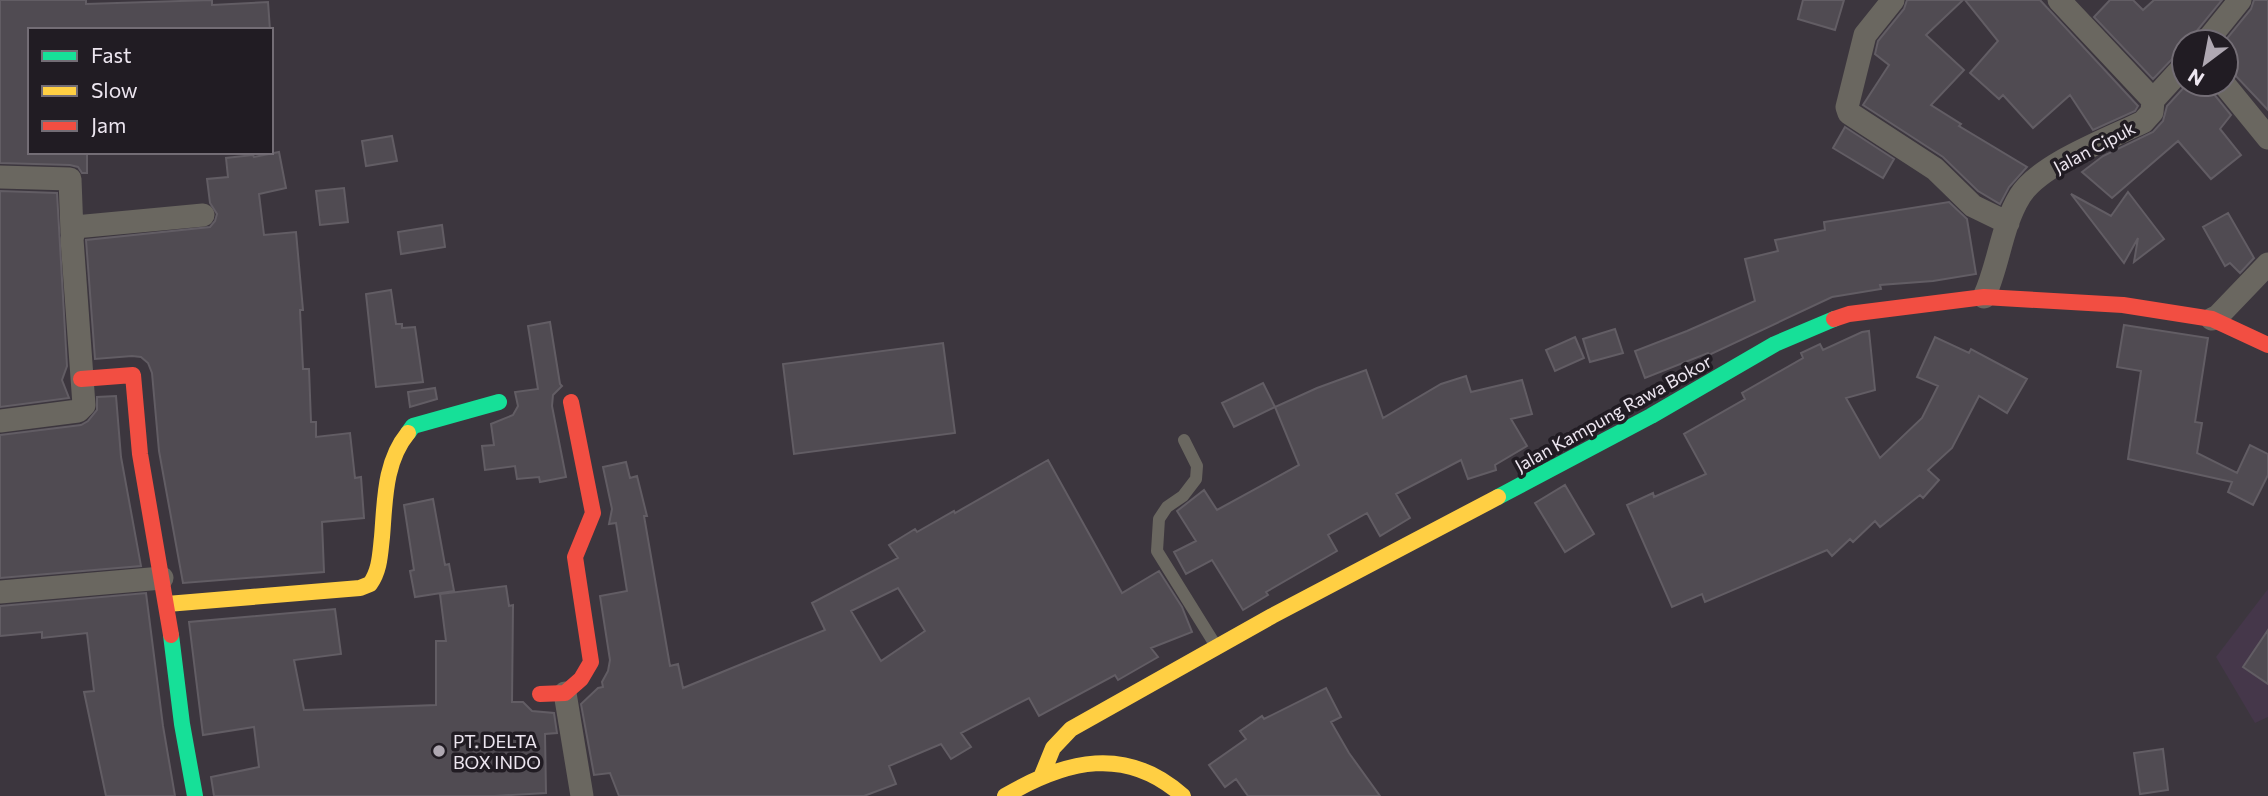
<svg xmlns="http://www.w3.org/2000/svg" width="2268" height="796" font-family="Commissioner,sans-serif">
  <rect width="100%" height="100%" fill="#3c363e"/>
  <path fill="#45374a" d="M2268,589v128l-13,6 -39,-66z"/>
  <path fill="#504b52" stroke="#625d64" stroke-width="2" fill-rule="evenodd" d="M0,0h86v4l126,-4v5l56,-3 2,28h-240v122h57v21h-5l-4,-6 -8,-2 -70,-2z
    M1803,0h41l-9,30 -37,-11z
    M1907,0h56l-37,35 38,35 -33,35 30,19 -2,2 68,41 -18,20 -9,17 -22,-13 -35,-34 -80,-52 26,-40 -14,-11 3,-13 26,-32z
    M1965,0h75l98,106 -3,5 -42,19 -23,-35 -37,33 -30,-33 -4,4 -29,-26 28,-32z
    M2110,0h23l10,10 11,-10h68l-27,33 -3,9h-8v10l-10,5 -21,22 -59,-62z
    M2254,0h14v110l-33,-35 -9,-4v-29h-2l27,-33z
    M2187,84h23l3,9 18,22 -11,14 21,26 -30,24 -33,-38 -66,57 -30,-26 21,-16 50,-24 10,-11 4,-15z
    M1845,127l49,32 -11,19 -50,-30z
    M392,136l5,25 -31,5 -4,-25z
    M279,152l7,36 -27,6 5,41 32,-3 7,78h-3l3,59h6l2,53h5v15l34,-4 5,45 6,-1 3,41 -42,4 2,50 -141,11 -24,-132 -7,-78 -4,-10 -7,-6 -9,-1 -37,3 -9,-119 124,-13 5,-6 2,-7 -7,-11 -3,-24 21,-2 -2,-19 27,-3 1,2z
    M344,188l4,34 -28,3 -4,-34z
    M0,191l57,2 10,173 -5,14 7,18 -69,9z
    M2128,192l36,47 -30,23 4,-24 -14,25 -53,-69 40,22z
    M1949,202l18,17 9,55 -43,7 -53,4 1,4 -49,8 -123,58 -1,-2 -63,25 -10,-27 52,-20 68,-30 -10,-42 33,-8 -3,-11 50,-10 -1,-8z
    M2228,213l26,45 -14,15 -10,-10 -5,3 -22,-39z
    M442,225l3,22 -44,7 -3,-22z
    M391,290l5,34h6v4l13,-1 8,55 -47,5 -10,-93z
    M550,322l10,62 2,2 -9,9 -1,11 14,71 -26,5 -1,-5 -22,2 -2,-13 -30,4 -3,-24 12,-1 -3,-21 22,-9 5,-9 -3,-14 23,-3 -10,-63z
    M2124,325l84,13 -13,84 7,1 -5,30 40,20 13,-28 18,9v21l-15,30 -25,-13 4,-10 -104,-23 13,-88 -24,-4z
    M1615,329l8,24 -33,9 -7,-23z
    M1869,331l6,59 -29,8 34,60 42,-40 16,-32 -21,-9 18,-40 34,16 2,-4 56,30 -20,34 -28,-17 -27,52 -24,22 11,10 -16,18 -3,-3 -40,32 -5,-6 -22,21 -3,-3 -18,17 -5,-6 -122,52 -3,-8 -30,13 -45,-102 26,-12 1,4 52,-23 -22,-40 61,-35 -3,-6 61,-35 -2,-5 19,-9 3,6 39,-18z
    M1575,337l9,21 -29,13 -9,-21z
    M943,343l12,90 -161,21 -11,-90z
    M1366,370l17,48 58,-34 25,-8 5,16 51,-12 10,34 -21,5 16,27 -32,19 1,5 -28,9 -7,-19 -65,34 14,24 -30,18 -13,-23 -39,22 9,16 -71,41 2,3 -25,15 -31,-50 -26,14 -12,-22 22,-11 -19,-30 27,-21 13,20 82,-45 -24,-58 42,-19z
    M1263,383l12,24 -41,20 -12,-24z
    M435,388l2,11 -27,8 -2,-15z
    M116,396l5,61 20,109 -141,12v-143l81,-10 7,-4 9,-11v-13z
    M1048,460l74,133 37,-22 23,36 10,25 -41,16 7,9 -40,23 -3,-5 -76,41 -10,-18 -68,35 10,14 -20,12 -10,-15 -52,22 7,18 -32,12h-245l-9,-23 -16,2 -13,-71 17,-16 5,-1 -1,-5 6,-11 2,-11 -10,-64 27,-5 -11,-68 -7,1 3,-15 -9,-42 23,-5 4,16 7,-2 10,40h-3l26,150 8,-2 5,24 142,-58 -13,-27 86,-45 -9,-13 26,-16 2,3 37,-21 1,2zM898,588l27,43 -44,30 -30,-50z
    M1565,485l29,49 -29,18 -30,-49z
    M433,499l12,66 4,-1 5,27 -39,6 -5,-26 4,-1 -10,-65z
    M506,586l3,20 4,-1 -1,97h11l9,9 22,2 3,20 -12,1 1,59 -52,3h-280l-3,-19 48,-10 -5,-40 -51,8 -14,-113 146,-13 6,45 -47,6 10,50 132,-5v-64h10l-6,-47z
    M146,593l17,133 12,70h-69l-22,-104 10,-1 -7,-58 -45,5v-6l-42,4v-30z
    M2268,630v54l-25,-17z
    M1326,688l15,29 -10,5 18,31 31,43h-132l-12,-17 -11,8 -16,-22 37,-26 -6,-8 22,-15 2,3z
    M2163,749l5,41 -28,4 -6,-41z"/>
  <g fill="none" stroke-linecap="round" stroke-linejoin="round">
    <path stroke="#6a6760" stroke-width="12" d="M1184,440l13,26 -1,13 -13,17 -16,11 -8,12 -2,32 59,95"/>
    <path stroke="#6a6760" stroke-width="23" d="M1893,0l-28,35 -18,72 2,6 86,56 38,37 35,17
      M2059,0l94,100
      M2206,42l34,-42
      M2224,84l44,54
      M2153,100l31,-34
      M0,177l70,2 2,53
      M1984,297c15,-32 17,-70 36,-101 20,-32 88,-57 123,-74l9,-10 1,-12
      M2212,319l6,-3 50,-52
      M0,421l78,-10 6,-6 -12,-166 3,-12 128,-12
      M0,592l162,-14
      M565,693l17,103"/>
    <path stroke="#16e098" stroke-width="16" d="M408,433l5,-7 86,-24
      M1498,497l153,-81 124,-72 59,-25
      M171,635l11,89 13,72"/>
    <path stroke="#ffcf43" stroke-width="16" d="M167,604l193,-16 10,-4c10,-14 10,-30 12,-47 3,-35 2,-75 26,-104
      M1042,775l11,-27 18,-19 201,-113 226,-119
      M1005,796c61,-36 121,-51 178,0"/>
    <path stroke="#f24e42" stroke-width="16" d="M1834,319l15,-5 135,-17 139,8 89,14 56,26
      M81,379l52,-4 7,79 31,181
      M540,694l25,-1 16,-14 10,-17 -16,-105 18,-44 -22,-111"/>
  </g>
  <circle fill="#afa8b2" stroke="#211c23" stroke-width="2.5" cx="439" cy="751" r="7"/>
  <g text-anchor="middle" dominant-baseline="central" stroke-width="7" stroke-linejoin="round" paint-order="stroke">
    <g font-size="18" fill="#ede6f0" stroke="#211c23">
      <text transform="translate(2094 147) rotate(-28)">Jalan Cipuk</text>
      <text transform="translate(1613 413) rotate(-29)">Jalan Kampung Rawa Bokor</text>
    </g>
    <g font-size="18" fill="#ede6f0" stroke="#211c23" text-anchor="start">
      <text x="453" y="741">PT. DELTA<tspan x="453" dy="21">BOX INDO</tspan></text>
    </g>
  </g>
  <rect x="28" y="28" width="245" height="126" fill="#211c23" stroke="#736d75" stroke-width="2"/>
  <rect x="42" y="51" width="35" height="10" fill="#16e098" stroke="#736d75" stroke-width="2"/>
  <text x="91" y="63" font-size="21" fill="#ede6f0">Fast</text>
  <rect x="42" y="86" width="35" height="10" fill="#ffcf43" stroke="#736d75" stroke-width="2"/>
  <text x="91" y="98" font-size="21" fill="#ede6f0">Slow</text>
  <rect x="42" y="121" width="35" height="10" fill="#f24e42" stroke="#736d75" stroke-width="2"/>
  <text x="91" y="133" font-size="21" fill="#ede6f0">Jam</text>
  <g transform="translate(2205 63) rotate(212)"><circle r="33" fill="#211c23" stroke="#736d75" stroke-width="2"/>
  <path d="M0-5L12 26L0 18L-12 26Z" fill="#afa8b2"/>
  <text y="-10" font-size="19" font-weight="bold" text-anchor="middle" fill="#ede6f0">N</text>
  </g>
</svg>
